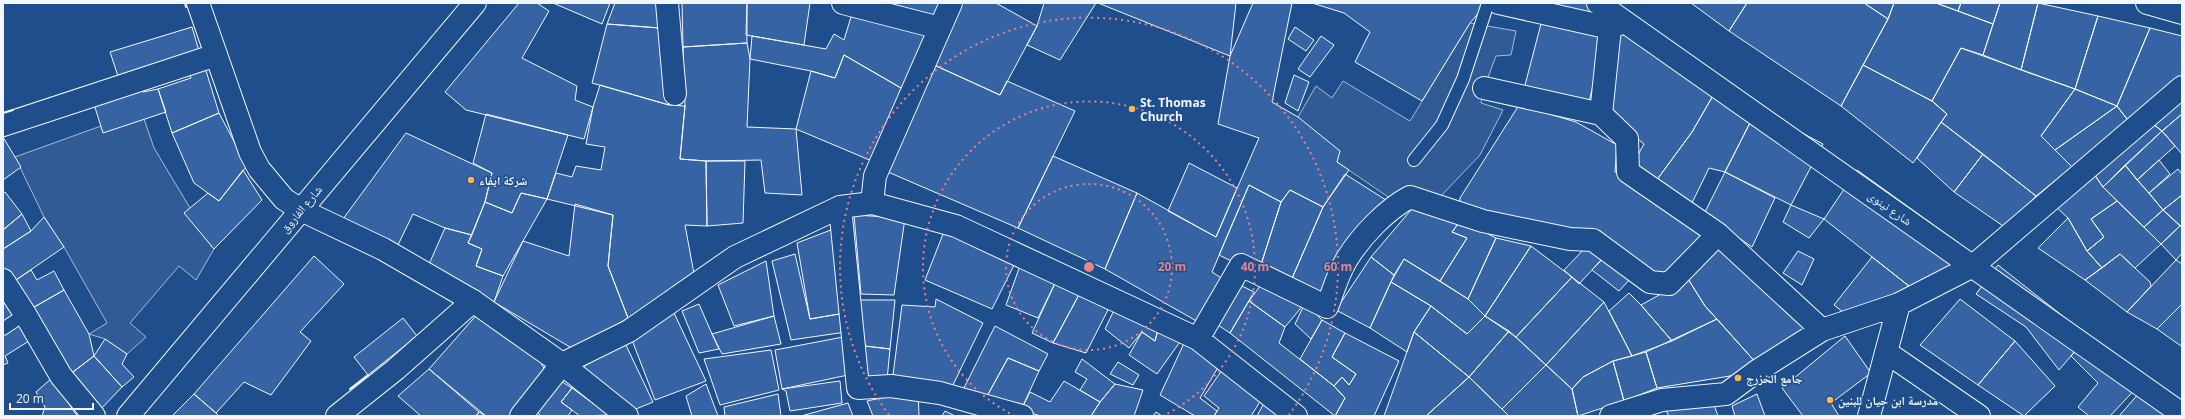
<svg xmlns="http://www.w3.org/2000/svg" width="2185" height="419" font-family="'Open Sans','Noto Naskh Arabic',sans-serif">
  <rect width="100%" height="100%" fill="#1f4e8c"/>
  <path fill="#305b95" stroke="#a8bbd7" d="M1470,23l46,8 -5,24 -15,1 -12,32 -3,15 22,7 -23,45 -40,42 -43,6 -60,-41 -39,-45 18,-31 16,12 11,-17 67,40z
    M144,119l10,29 36,60 -5,5 29,36 -18,31 -17,-14 -49,57 16,14 -19,17 -22,-15 -16,-5 18,-11 -43,-76 -20,-30 -29,-60 86,-31 2,6z"/>
  <path fill="#3563a3" stroke="#f2f6ff" d="M519,3h18l12,8 -27,47 55,28 -2,14 18,7 -9,32 -118,-29 -21,-18z
    M553,3h57l-8,21z
    M615,3h42l3,25 -53,-4z
    M682,3h65v40l-64,4z
    M747,3h63l-6,42 -58,-10z
    M865,3h81l-5,21z
    M957,3h39l41,23 -37,69 -70,-32z
    M1044,3h52l-36,57 -33,-15 10,-19z
    M1098,3h138l-6,53z
    M1253,3h39l-20,99 26,15 42,34 -3,11 12,8 -26,37 -33,-17 -9,12 -32,-17 -37,87 14,9 -26,42 -95,-54 32,-76 79,44 43,-99 -41,-14 12,-68z
    M1312,3h169l5,1 -16,19 -48,78 -67,-39 15,-30 -26,-19z
    M1538,3h75v17z
    M1691,3h56l-18,28z
    M1747,3h117l24,16 -47,87 -112,-75z
    M1864,3h30l-6,16z
    M1894,3h42l57,21 -10,31 -22,-7 -29,53 -69,-36 25,-46z
    M1936,3h25l-3,8z
    M1961,3h39l-7,21 -35,-13z
    M2000,3h38l-17,67 -38,-15z
    M2038,3l60,13 -23,73 -54,-19z
    M1543,16l62,18 -16,68 -65,-13z
    M2098,16l52,12 -33,78 -42,-17z
    M851,17l82,14 -30,58 -59,-34 -9,23 -24,-7 -61,-12 2,-23 74,13 8,-15 10,6z
    M607,24l53,4 9,77 -77,-22z
    M192,27l7,24 -81,25 -8,-24z
    M1295,27l19,13 -8,11 -18,-12z
    M2150,28l32,8v39l-52,48 -13,-17z
    M1615,32l53,11 54,37 -30,52 -36,49 -23,-17 11,-20 -38,-31z
    M1321,36l13,9 -24,32 -12,-8z
    M747,43l3,16 -3,68 49,2 6,66 -37,-2 -4,-33 -55,1 -26,-2 5,-53 -2,-59z
    M1961,48l114,41 -34,47 31,31 -36,29 -95,-74 6,-8 -15,-13z
    M844,55l62,36 -34,70 -76,-32 15,-58 24,7z
    M204,64l15,49 -47,20 -14,-44 33,-11 -3,-7z
    M934,65l66,30 7,-14 68,30 -57,117 -130,-56z
    M1863,65l69,36 15,13 -34,49 -72,-57z
    M1294,75l15,7 -11,29 -13,-8z
    M1722,80l35,29 -32,63 -16,-4 -18,37 -35,-24 36,-49z
    M140,84l3,8 15,-3 8,23 -63,21 -10,-32z
    M600,85l69,20 16,1 -5,53 26,2 1,65 -22,-1 10,54 -67,39 -20,-52 5,-51 -66,-16 9,-26 16,4 4,-11 25,4 4,-23 -19,-3 7,-37z
    M2075,89l42,17 -62,44 -14,-14z
    M2182,94v20l-20,17 -13,-10z
    M1519,105l57,17 41,23 -2,27 94,60 -51,49 -65,-48 -133,-25v-10z
    M2117,106l13,17 -58,44 -17,-17z
    M1757,109l66,35 -32,61 -66,-33z
    M219,113l28,53 -28,35 -25,-18 -22,-50z
    M486,114l82,21 -21,64 -26,-6 -9,20 -27,-11 7,-29 -19,-10z
    M2182,114v40l-20,-23z
    M2149,121l13,10 -59,56 -9,-13z
    M1941,122l42,32 -29,38 -37,-34z
    M2162,131l13,15 -38,34 -12,-15z
    M406,133l86,40 -7,29 -13,33 -27,-7 -32,-14 -17,35 -53,-30z
    M3,137l18,30 -18,13z
    M1983,154l53,42 -30,32 -52,-36z
    M1053,156l84,37 -32,76 -87,-41z
    M2159,160l11,14 -21,19 -12,-13z
    M706,161h39l-2,62 -36,3z
    M1189,163l48,25 -21,49 -48,-26z
    M2125,165l38,45 -19,17 -41,-40z
    M2178,169l4,5v21l-19,15 -14,-17z
    M243,170l19,30 -48,49 -30,-36 24,-20 11,8z
    M1857,170l103,74 -4,20 -42,26 -90,-71z
    M1725,172l50,26 -23,49 -48,-33z
    M1345,174l44,28 -70,100 -29,-19 33,-76z
    M2094,174l9,13 14,14 -26,18 13,18 -17,14 -19,-33 -15,-14z
    M1249,185l32,17 -23,72 -39,-19z
    M1290,190l33,17 -33,76 -32,-9 23,-72z
    M5,192l17,22 -19,16v-37z
    M521,193l26,6 -44,77 -27,-10 6,-17 -14,-6 17,-41 27,11z
    M2182,195v32l-19,-17z
    M2117,201l44,43 -26,24 -15,-14 -18,14 -15,-17 17,-14 -13,-18z
    M575,204l38,11 -5,51 20,52 -53,32 -81,-48 29,-61 46,15z
    M1416,204l45,16 -9,12 15,6 -27,43 -36,-22 -10,16 -23,-18z
    M1791,205l33,14 -15,19 -26,-16z
    M2163,210l17,16 -19,18 -17,-17z
    M22,214l9,17 -28,18v-19z
    M854,215l51,3 -11,77 -33,-1z
    M44,217l20,30 -51,35 -10,-14v-19l28,-18z
    M2068,218l19,33 15,17 -17,12 -47,-32z
    M1461,220l35,18 -28,61 -28,-18 27,-43 -15,-6z
    M2180,226l2,1v26l-6,7 -15,-16z
    M445,228l27,7 -4,8 14,6 -6,17 27,10 -9,26 -68,-31z
    M836,228l9,85 -35,6 -13,-76z
    M945,229l71,32 -24,48 -67,-29z
    M1496,238l35,8 -46,70 -17,-17z
    M1718,244l98,85 -58,36 -53,-59 -17,-27z
    M1588,245l16,12 -25,27 -15,-14z
    M1531,246l41,31 -56,60 -31,-21z
    M1798,251l16,8 -12,26 -19,-12z
    M795,254l15,65 35,-6 1,19 -55,8 -19,-79z
    M2120,254l30,28 1,4 -24,26 -42,-32z
    M314,256l30,28 -44,48 11,9 -40,54 -27,-13 -28,31 -22,-19z
    M1371,257l23,18 -24,53 -34,-18z
    M1604,257l28,20 -13,14 -27,-21z
    M1872,257l42,33 -66,26 -14,-11z
    M1404,259l64,40 17,17 -18,18 -36,-28 -40,-24z
    M2176,260l6,4v40l-25,25 -30,-17z
    M766,261l8,55 -40,10 -16,-41z
    M1021,263l36,16 -19,39 -32,-13z
    M1998,265l90,71 -29,34 -33,-43 -50,-33z
    M31,270l6,10 17,-9 10,19 -35,20 -16,-28z
    M1572,277l32,25 -58,63 -30,-28z
    M1057,279l24,12 -28,52 -21,-10z
    M1688,279l17,27 12,13 -45,22 -31,-36z
    M1232,281l22,11 -24,41 -15,-10z
    M1263,282l42,21 -20,24 -36,-26z
    M1391,282l40,24 -17,26 -7,20 -37,-24z
    M3,288l16,26 -16,11z
    M64,290l25,44 5,22 -25,19 -40,-65z
    M1081,291l30,13 -25,49 -33,-10z
    M1629,293l12,12 31,36 -40,15 -23,-45z
    M936,299l47,24 -31,64 -59,-12 9,-70 33,2z
    M1960,299l55,42 -37,44 -58,-40z
    M858,300h37l-5,49 -25,-3z
    M1249,301l36,26 -6,16 55,43 11,12 -10,18 -105,-83z
    M1604,302l28,54 -19,5 -30,16 -11,12 -26,-24z
    M1305,303l17,17 -11,19 -16,-15z
    M699,304l13,30 7,15 -20,4 -17,-42z
    M2182,304v40l-1,2 -24,-17z
    M1116,306l43,20 -4,15 -13,-9 -13,16 -24,-19z
    M1431,306l36,28 18,-18 24,15 -40,46 -55,-45z
    M480,311l54,39 13,24 -33,42h-28l-57,-47z
    M674,313l32,68 -51,19 -23,-60z
    M774,316l7,28 -59,10 -10,-20z
    M403,318l14,18 -49,39 -14,-18z
    M20,319l12,20 -27,17 3,7 -5,2v-34z
    M1717,319l41,46 -22,10 -79,13 -11,-36z
    M1322,320l23,13 -13,24 24,17 -7,11 -7,-8 -8,9 -34,-27z
    M995,326l53,28 -9,17 -31,-13 -22,40 -23,-8z
    M1159,326l23,13 -25,35 -28,-19 13,-23 13,9z
    M1509,331l37,34 -44,44 -33,-32z
    M1414,332l55,45 -43,39h-42z
    M1345,333l54,28 -25,55h-39l10,-18 -11,-12 8,-9 7,8 7,-11 -24,-17z
    M1845,336l26,37 -40,30 8,13h-36l-21,-28z
    M2088,336l54,46 -32,34h-21l-11,-9 20,-24 -27,-27z
    M843,337l5,38 -66,14 -7,-39z
    M105,339l22,15 -5,10 12,13 -12,10 -28,-31z
    M1186,339l34,25 -20,34 17,13 -3,5h-19l-35,-21z
    M624,341l29,61 -22,9 -51,-42z
    M2015,341l40,45 -31,30 -46,-31z
    M865,346l25,3 -3,31 -23,-4z
    M771,350l8,40 -59,15 -16,-46z
    M1646,352l11,36 -33,13 -11,-40z
    M94,356l28,31 -25,26 -28,-38z
    M1008,358l31,13 -18,39 -35,-12z
    M1082,359l33,25 -15,18 -20,-12 7,-11 -12,-7z
    M1613,361l11,40 -46,15 -6,-27 11,-12z
    M1118,362l21,13 -6,10 -23,-11z
    M1546,365l26,24 6,27h-69l-7,-7z
    M429,369l50,43 -3,4h-55l-23,-20z
    M1222,370l39,30 -10,16h-37l5,-8 -15,-12z
    M1469,377l40,39h-83z
    M52,378l23,35 3,3h-36l3,-9 -9,-15z
    M556,378l16,10 -11,14 11,8 -4,6h-27l-4,-4z
    M840,381l2,22 -52,8 -4,-20 -4,-2z
    M1064,381l36,21 -9,14h-50l-20,-6 9,-18 20,10z
    M706,384l12,32h-26l-6,-20z
    M1115,384l28,6 -9,26h-43l9,-14z
    M2147,384l35,32h-63z
    M572,388l37,27 -29,1 -19,-14z
    M918,390l1,26h-46l-6,-15z
    M194,394l22,19 3,3h-47z
    M778,394l3,22h-56l-1,-9z
    M1757,394l8,22h-30l-3,-10z
    M1713,402l5,14h-49l-5,-9z
    M848,403l5,13h-52z
    M1264,403l18,13h-25z
    M945,411l10,5h-13z
    M479,412l7,4h-10z
    M1156,412l6,4h-9z"/>
  <g fill="none" stroke-linecap="round" stroke-linejoin="round">
    <defs>
      <path id="service" d="M1414,160l28,-35 21,-46 25,-76
        M3,329l22,-15"/>
      <path id="minor" d="M667,3l8,91
        M843,3l97,25
        M1499,3l111,25
        M2147,3l35,10
        M1484,88l117,26 26,25 1,33 90,62
        M1601,114l9,-86 14,-6
        M3,125l213,-70
        M872,203l3,-27 76,-173
        M840,207l18,181 33,-2 49,7 82,23
        M3,280l22,34 36,62 33,40
        M1198,339l43,-74 86,42c6,-15 11,-34 20,-48 14,-23 40,-50 63,-62l73,24 87,18 23,1 57,42 19,2 49,-50 104,96
        M1886,352l93,64
        M337,416l59,-47 77,-68
        M521,416l41,-52 67,-33 106,-74 105,-50 32,-4 84,23 242,113 98,77
        M1611,416l51,-16 64,-6 31,-23 65,-41 77,-26 74,-38 209,-179
        M1869,416l30,-112"/>
      <path id="secondary" d="M198,3l52,149 9,17 25,30 17,11 82,39 90,52 89,63 65,52
        M1598,3l584,411
        M128,416l347,-413"/>
    </defs>
    <use href="#service" stroke="#f2f6ff" stroke-width="14"/>
    <use href="#minor" stroke="#f2f6ff" stroke-width="24"/>
    <use href="#secondary" stroke="#f2f6ff" stroke-width="24"/>
    <use href="#service" stroke="#1f4e8c" stroke-width="12"/>
    <use href="#minor" stroke="#1f4e8c" stroke-width="22"/>
    <use href="#secondary" stroke="#1f4e8c" stroke-width="22"/>
    <path stroke="#f2f6ff" stroke-width="2" d="M185,3l1,4
      M3,113l10,-3
      M350,389l18,-14"/>
  </g>
  <g fill="none" stroke="#e38589" stroke-width="2" stroke-dasharray="2 4">
    <circle cx="1089" cy="267" r="83"/>
    <path d="M1015 416A166 166 0 1 1 1163 416"/>
    <path d="M889 415A249 249 0 1 1 1289 415"/>
  </g>
  <g fill="#ffb74d" stroke="#1f4e8c" stroke-width="1.5">
    <circle cx="1132" cy="109" r="4"/>
    <circle cx="471" cy="180" r="4"/>
    <circle cx="1738" cy="378" r="4"/>
    <circle cx="1830" cy="400" r="4"/>
  </g>
  <g text-anchor="middle" dominant-baseline="central" stroke-width="3" stroke-linejoin="round" paint-order="stroke">
    <g font-size="12" font-weight="bold" fill="#f2f6ff" stroke="#1f4e8c" text-anchor="start">
      <text x="1140" y="102">St. Thomas<tspan x="1140" dy="14">Church</tspan></text>
      <text x="479" y="180">شركة ايفاء</text>
      <text x="1746" y="378">جامع الخزرج</text>
      <text x="1838" y="400">مدرسة ابن حيان للبنين</text>
    </g>
    <g font-size="12" fill="#f2f6ff" stroke="#1f4e8c">
      <text transform="translate(1890 208) rotate(35)">شارع نينوى</text>
      <text transform="translate(301 209) rotate(-50)">شارع الفاروق</text>
    </g>
  </g>
  <circle cx="1089" cy="267" r="6" fill="#e38589" stroke="#1f4e8c" stroke-width="2"/>
  <g font-size="12" text-anchor="middle" font-weight="bold" fill="#e38589" stroke="#1f4e8c" stroke-width="3" stroke-linejoin="round" paint-order="stroke">
    <text x="1172" y="271">20 m</text>
    <text x="1255" y="271">40 m</text>
    <text x="1338" y="271">60 m</text>
  </g>
  <rect width="2185" height="419" fill="none" stroke="#f2f6ff" stroke-width="8"/>
  <path d="M10 403v6h83v-6" fill="none" stroke="#f2f6ff" stroke-width="2"/>
  <text x="16" y="403" font-size="12" fill="#f2f6ff" stroke="#1f4e8c" stroke-width="3" paint-order="stroke">20 m</text>
</svg>
